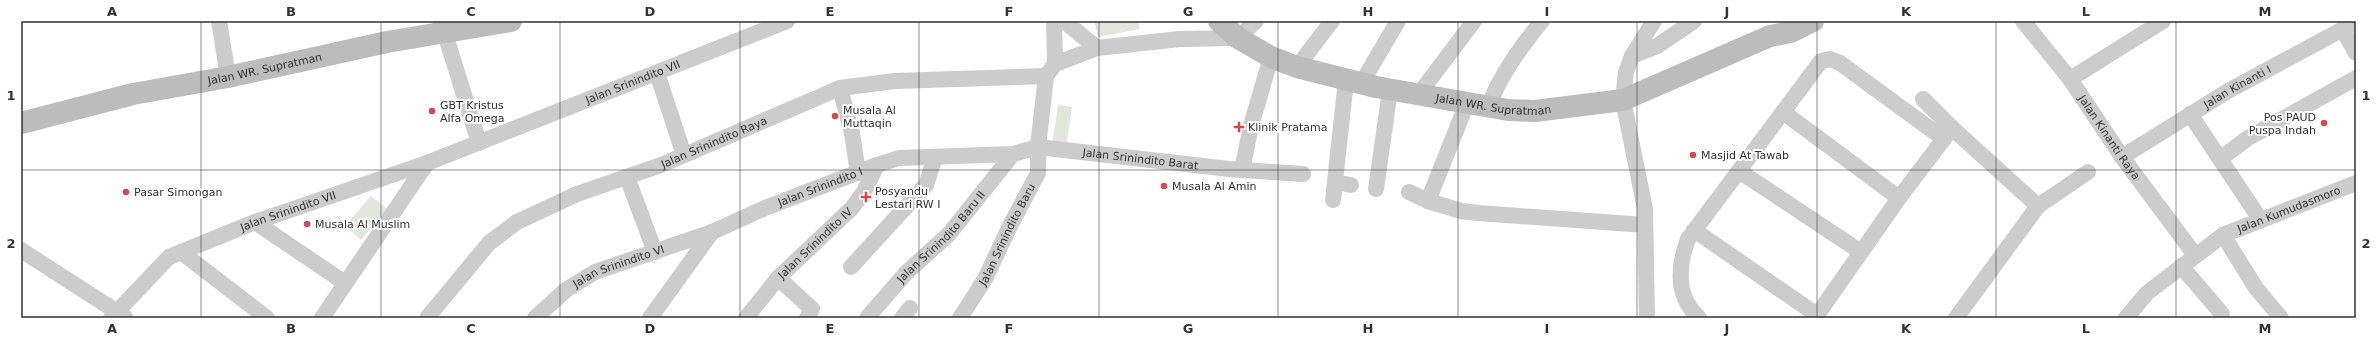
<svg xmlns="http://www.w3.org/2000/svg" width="2377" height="339" font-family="'DejaVu Sans',sans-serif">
  <rect width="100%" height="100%" fill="#fff"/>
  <path fill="#e1e7dc" d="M1094,21h44l2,8 -42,8z
    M1058,105l14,2 -6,40 -14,-2z
    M371,196l16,13 -26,31 -16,-14z"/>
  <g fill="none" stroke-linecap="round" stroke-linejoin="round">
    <g stroke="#ccc" stroke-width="16">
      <path d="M219,21l9,56"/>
      <path d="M441,21l38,122"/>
      <path d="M1064,21l33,27"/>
      <path id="s1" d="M2023,21l47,58 52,78 73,98"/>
      <path d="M2343,30l13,23"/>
      <path d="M1632,56l25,-10 37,-25"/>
      <path d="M1055,64l42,-16 83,-9 58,-1 18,-17"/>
      <path d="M1297,67l35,-46"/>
      <path d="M657,73l27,82"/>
      <path d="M2070,79l93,-58"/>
      <path d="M1361,84l37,-63"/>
      <path d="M840,88l12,45 6,40"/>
      <path d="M1419,94l55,-73"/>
      <path d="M1923,99l29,29"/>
      <path d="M1467,103l-39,98 33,10 17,2 167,12"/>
      <path d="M1488,107c13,-33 32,-59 54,-86"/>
      <path d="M1783,112l116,86"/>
      <path d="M2190,114l70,105"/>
      <path id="s2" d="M2122,157l106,-66 128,-69"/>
      <path d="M2220,159l28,-21 108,-60"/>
      <path d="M1242,170l9,-44 20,-69"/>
      <path d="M1739,171l122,81"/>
      <path d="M627,177l28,75"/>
      <path d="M1335,182l16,3"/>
      <path d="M1376,189l14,-99"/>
      <path d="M1409,192l19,9"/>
      <path d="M1333,200l13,-120"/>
      <path d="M255,222l90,61"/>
      <path d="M1694,230l123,85"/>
      <path d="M2223,235l33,53 25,30"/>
      <path d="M21,250l104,67"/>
      <path d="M181,252l86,66"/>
      <path d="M2181,266l41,48"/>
      <path d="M851,267l75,-82 9,-28"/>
      <path d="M778,278l34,31 -5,9"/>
      <path id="s3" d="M111,318l58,-61 86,-35 172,-59 360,-142"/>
      <path d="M322,318l105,-155"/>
      <path id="s4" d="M427,318l62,-75 28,-21 60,-28 84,-29 179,-77 55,-7 151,-5"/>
      <path id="s5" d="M535,318l32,-29 28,-17 117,-40 53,-24 112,-43 22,-7 114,-4 25,-7 191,22 74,5"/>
      <path d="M650,318l62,-86"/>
      <path id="s6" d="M746,318l32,-40 73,-69 13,-17 13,-27"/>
      <path id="s7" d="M867,318l39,-45 43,-39 64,-80"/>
      <path d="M902,318l8,-10"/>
      <path id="s8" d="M960,318l25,-39 25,-53 28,-53v-26l8,-71 9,-12 -1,-43"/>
      <path d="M1647,318l-2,-109 -22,-109 3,-28 6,-16 22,-35"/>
      <path d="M1699,318c-24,-22 -21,-52 -11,-79l133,-178 9,-2 10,4 104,76"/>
      <path d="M1815,318l84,-120 53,-70 86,78"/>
      <path d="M1956,318l82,-112 50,-34"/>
      <path id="s9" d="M2126,318l21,-25 76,-58 133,-52"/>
    </g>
    <g stroke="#bcbcbc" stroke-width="22">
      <path id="s10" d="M1219,21l19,17 33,19 26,10 79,20 132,23 27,1 88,-11 147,-64 21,-4 22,-11"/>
      <path id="s11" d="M21,123l112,-29 95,-17 159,-35 124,-21"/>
    </g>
  </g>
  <path fill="none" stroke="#323232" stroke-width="1" stroke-opacity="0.55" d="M201,21v297M381,21v297M560,21v297M740,21v297M919,21v297M1099,21v297M1278,21v297M1458,21v297M1637,21v297M1817,21v297M1996,21v297M2176,21v297M21,170h2335"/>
  <g fill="#d14b4e" stroke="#fff" stroke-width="1.5">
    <circle cx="432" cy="111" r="4"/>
    <circle cx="835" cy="116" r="4"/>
    <circle cx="2324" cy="123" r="4"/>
    <path d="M1237 121h4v4h4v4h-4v4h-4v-4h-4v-4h4z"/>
    <circle cx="1693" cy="155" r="4"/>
    <circle cx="1164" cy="186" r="4"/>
    <circle cx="126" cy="192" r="4"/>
    <path d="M864 191h4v4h4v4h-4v4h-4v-4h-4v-4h4z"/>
    <circle cx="307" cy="224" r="4"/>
  </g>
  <g text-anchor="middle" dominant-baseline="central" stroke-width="4" stroke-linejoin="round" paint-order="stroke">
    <g font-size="11" fill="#323232" stroke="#fff">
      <text stroke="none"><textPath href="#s11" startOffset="250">Jalan WR. Supratman</textPath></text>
      <text stroke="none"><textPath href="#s3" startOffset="580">Jalan Srinindito VII</textPath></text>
      <text stroke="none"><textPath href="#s2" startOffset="135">Jalan Kinanti I</textPath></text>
      <text stroke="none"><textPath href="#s10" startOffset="292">Jalan WR. Supratman</textPath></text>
      <text stroke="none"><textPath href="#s1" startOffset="145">Jalan Kinanti Raya</textPath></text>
      <text stroke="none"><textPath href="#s4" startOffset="345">Jalan Srinindito Raya</textPath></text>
      <text stroke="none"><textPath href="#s5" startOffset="644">Jalan Srinindito Barat</textPath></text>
      <text stroke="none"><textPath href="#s5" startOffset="317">Jalan Srinindito I</textPath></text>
      <text stroke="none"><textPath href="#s9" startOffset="199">Jalan Kumudasmoro</textPath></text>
      <text stroke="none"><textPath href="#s3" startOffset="212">Jalan Srinindito VII</textPath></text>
      <text stroke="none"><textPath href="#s8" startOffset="96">Jalan Srinindito Baru</textPath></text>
      <text stroke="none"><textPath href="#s7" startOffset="110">Jalan Srinindito Baru II</textPath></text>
      <text stroke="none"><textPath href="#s6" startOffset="102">Jalan Srinindito IV</textPath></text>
      <text stroke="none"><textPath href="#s5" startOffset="100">Jalan Srinindito VI</textPath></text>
    </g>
    <g font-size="11" fill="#323232" stroke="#fff" text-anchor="start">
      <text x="440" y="105">GBT Kristus<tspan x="440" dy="13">Alfa Omega</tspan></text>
      <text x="843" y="110">Musala Al<tspan x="843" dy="13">Muttaqin</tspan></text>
      <text x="2316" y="117" text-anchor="end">Pos PAUD<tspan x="2316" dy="13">Puspa Indah</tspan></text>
      <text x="1248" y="127">Klinik Pratama</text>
      <text x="1701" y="155">Masjid At Tawab</text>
      <text x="1172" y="186">Musala Al Amin</text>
      <text x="875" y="191">Posyandu<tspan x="875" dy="13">Lestari RW I</tspan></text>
      <text x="134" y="192">Pasar Simongan</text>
      <text x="315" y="224">Musala Al Muslim</text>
    </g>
  </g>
  <rect width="2377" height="339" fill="none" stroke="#ffffff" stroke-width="44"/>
  <rect x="22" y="22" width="2333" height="295" fill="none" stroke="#323232" stroke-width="1.5"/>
  <g font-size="13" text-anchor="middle" font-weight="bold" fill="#323232">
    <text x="112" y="16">A</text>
    <text x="291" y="16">B</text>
    <text x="471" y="16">C</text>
    <text x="650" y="16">D</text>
    <text x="830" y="16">E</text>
    <text x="1009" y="16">F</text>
    <text x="1188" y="16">G</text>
    <text x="1368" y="16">H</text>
    <text x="1547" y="16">I</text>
    <text x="1727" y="16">J</text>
    <text x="1906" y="16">K</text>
    <text x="2086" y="16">L</text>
    <text x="2265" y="16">M</text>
    <text x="11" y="100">1</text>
    <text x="2366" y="100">1</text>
    <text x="11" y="248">2</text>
    <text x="2366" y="248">2</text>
    <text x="112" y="333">A</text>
    <text x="291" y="333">B</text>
    <text x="471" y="333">C</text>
    <text x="650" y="333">D</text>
    <text x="830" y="333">E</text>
    <text x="1009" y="333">F</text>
    <text x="1188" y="333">G</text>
    <text x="1368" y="333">H</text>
    <text x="1547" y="333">I</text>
    <text x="1727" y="333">J</text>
    <text x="1906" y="333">K</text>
    <text x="2086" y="333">L</text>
    <text x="2265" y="333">M</text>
  </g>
</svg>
